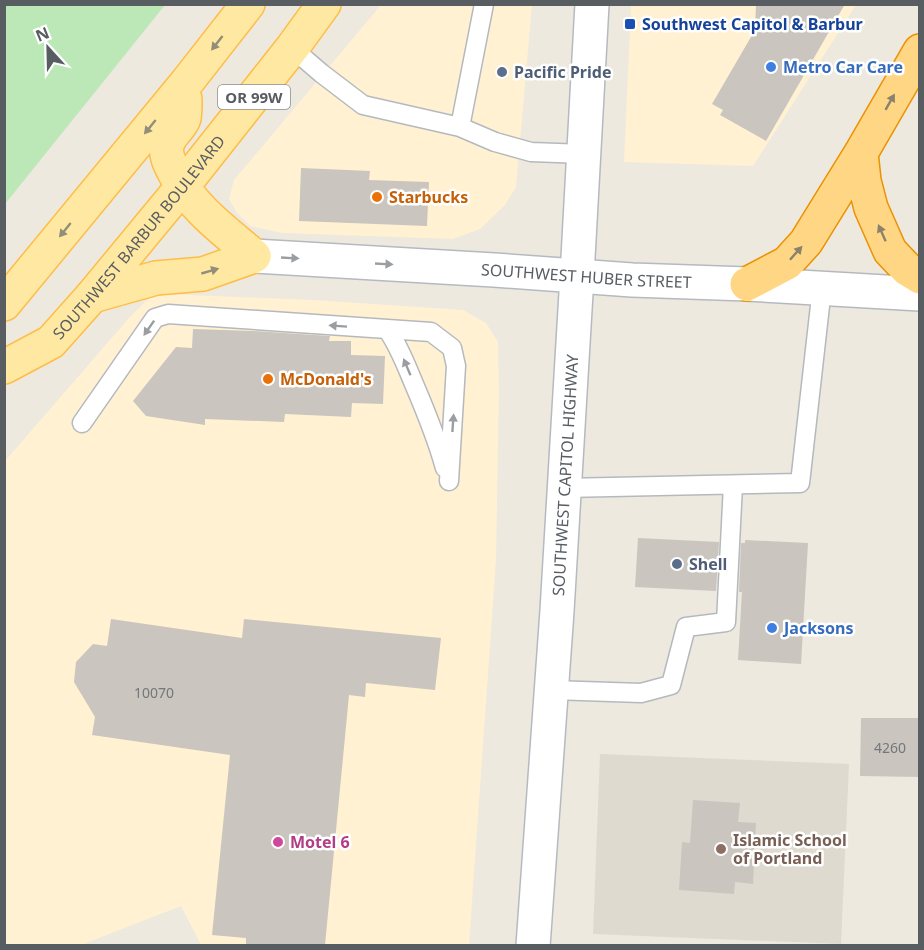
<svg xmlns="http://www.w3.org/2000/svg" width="924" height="950" font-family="'Noto Sans',sans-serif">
  <rect width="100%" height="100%" fill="#ede9df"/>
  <path fill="#fff1d2" d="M381,5h151l-16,182 -11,18 -25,24 -27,10 -171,-6 -32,-7 -13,-13 -8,-14 5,-19z
    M631,5h225l-103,161 -129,-4z
    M164,294l149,6 150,10 23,13 12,19 1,48 -3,169 -27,386h-268l-20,-39 -100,39 -76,1v-485l124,-143 20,-20z"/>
  <path fill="#dfdad0" d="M600,754l249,10 -8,180 -248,-10z"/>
  <path fill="#bce8b8" d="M5,4l160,1 -160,199 -1,-199z"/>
  <path fill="#cac5be" d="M756,4h89l-79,137 -46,-26 3,-5 -11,-6 43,-74z
    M301,168l69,3 -1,9 60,2 -2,44 -128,-5z
    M193,329l60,2 77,5 -1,5h22v14l34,1 -2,48 -31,-1 -1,14 -66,-3 -1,8 -79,-3v6l-59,-9 -13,-15 43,-54 16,1z
    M638,538l81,4 -3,49 -81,-4z
    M745,540l63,3 -7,121 -63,-4 4,-68h-3l2,-49h4z
    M111,619l131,19 2,-19 197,19 -6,52 -69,-7 -1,14 -16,-2 -24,250h-79v-7l-34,-3 18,-180 -138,-20 3,-18 -21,-35 2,-20 17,-18 14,2z
    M861,718h59v59l-60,-1z
    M693,800l47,3 -2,19 18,1 -3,61 -18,-2 -1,12 -55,-4 3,-48 8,1z"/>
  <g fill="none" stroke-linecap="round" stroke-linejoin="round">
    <defs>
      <path id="service" d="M292,48l29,25 42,32 97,22 35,15 36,10 53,2
        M460,127l24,-123
        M387,329c12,17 19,36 27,55 12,28 23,55 31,84
        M82,423l73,-105 13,-4 263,18 21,16 4,18 -7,115
        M564,488l236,-5 22,-195
        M552,690l89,3 30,-8 15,-58 40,-5 7,-137"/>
      <path id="tertiary" d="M747,284l173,10"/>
      <g id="secondary">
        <path id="s1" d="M254,256l240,14 138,10 115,4"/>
        <path id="s2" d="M533,946l24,-335 20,-335 15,-272"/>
      </g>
      <g id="primary">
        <path d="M185,99c0,6 0,13 -1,19 -3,10 -15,16 -17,28 -2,9 3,18 7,26 18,36 51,59 80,84"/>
        <path d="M92,296l64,-18 47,-4 51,-18"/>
        <path d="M4,304l183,-222 61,-78"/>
        <path id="s3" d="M4,367l47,-25 41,-46 90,-109 110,-139 32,-44"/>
      </g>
      <path id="motorway" d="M861,153l3,28 7,27 19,43 17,18 13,8
        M747,284l40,-21 19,-21 55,-89 59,-102"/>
    </defs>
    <use href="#service" stroke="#b5b9be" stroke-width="21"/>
    <use href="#tertiary" stroke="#b5b9be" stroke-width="36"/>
    <use href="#secondary" stroke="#b5bac0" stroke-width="36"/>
    <use href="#primary" stroke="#febd47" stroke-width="36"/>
    <use href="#motorway" stroke="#ec9100" stroke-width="36"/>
    <use href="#service" stroke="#fff" stroke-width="18"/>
    <use href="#tertiary" stroke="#fff" stroke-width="33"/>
    <use href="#secondary" stroke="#fff" stroke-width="33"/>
    <use href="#primary" stroke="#ffe9a2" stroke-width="33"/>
    <use href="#motorway" stroke="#ffd784" stroke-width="33"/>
  </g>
  <defs><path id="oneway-solid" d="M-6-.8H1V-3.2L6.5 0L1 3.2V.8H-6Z" transform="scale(1.5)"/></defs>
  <g fill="#928e78">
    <use href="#oneway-solid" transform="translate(217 43) rotate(128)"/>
    <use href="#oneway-solid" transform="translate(150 127) rotate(129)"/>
    <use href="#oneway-solid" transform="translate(65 230) rotate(129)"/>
    <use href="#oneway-solid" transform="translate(210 271) rotate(-16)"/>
  </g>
  <g fill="#8a826c">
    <use href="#oneway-solid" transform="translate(890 102) rotate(-60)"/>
    <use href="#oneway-solid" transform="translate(882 233) rotate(-114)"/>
    <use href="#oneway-solid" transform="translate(796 253) rotate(-48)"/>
  </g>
  <g fill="#9b9ea1">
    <use href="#oneway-solid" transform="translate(290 258) rotate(3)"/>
    <use href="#oneway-solid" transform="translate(384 264) rotate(3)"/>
    <use href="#oneway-solid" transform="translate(338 326) rotate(-176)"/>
    <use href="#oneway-solid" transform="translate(149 328) rotate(125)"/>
    <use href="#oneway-solid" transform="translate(407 367) rotate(-113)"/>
    <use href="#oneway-solid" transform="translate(453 423) rotate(-86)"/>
  </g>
  <rect fill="#1a4fb4" stroke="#fff" stroke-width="2" x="624" y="18" width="12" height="12" rx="3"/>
  <g fill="#3f7fe0" stroke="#fff" stroke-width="2">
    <circle cx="771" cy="67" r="6"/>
    <circle cx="772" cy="628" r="6"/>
  </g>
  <g fill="#5c6f8a" stroke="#fff" stroke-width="2">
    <circle cx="502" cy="72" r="6"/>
    <circle cx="677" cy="564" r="6"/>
  </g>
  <g fill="#e8710a" stroke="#fff" stroke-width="2">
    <circle cx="377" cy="197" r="6"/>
    <circle cx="268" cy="379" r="6"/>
  </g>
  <circle fill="#d1479c" stroke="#fff" stroke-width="2" cx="278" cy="842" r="6"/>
  <circle fill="#8d6e63" stroke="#fff" stroke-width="2" cx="721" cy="849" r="6"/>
  <g text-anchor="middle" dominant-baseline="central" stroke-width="5" stroke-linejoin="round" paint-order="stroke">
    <g font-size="14" fill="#747779">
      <text x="154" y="692">10070</text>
      <text x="890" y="747">4260</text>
    </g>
    <rect fill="#fff" stroke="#8a8e91" stroke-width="1.5" x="218" y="85" width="72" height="24" rx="4.5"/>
    <g font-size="15" font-weight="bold" fill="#585d62">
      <text x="254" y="97">OR 99W</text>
    </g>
    <g font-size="16" font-weight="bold" fill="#164399" stroke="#fff" text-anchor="start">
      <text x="642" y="24">Southwest Capitol &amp; Barbur</text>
    </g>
    <g font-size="16" font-weight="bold" fill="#366cbe" stroke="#fff" text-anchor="start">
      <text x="783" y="67">Metro Car Care</text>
      <text x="784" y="628">Jacksons</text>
    </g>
    <g font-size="16" font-weight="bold" fill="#4e5e75" stroke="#fff" text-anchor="start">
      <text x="514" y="72">Pacific Pride</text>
      <text x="689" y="564">Shell</text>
    </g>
    <g font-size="16" font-weight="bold" fill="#c56008" stroke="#fff" text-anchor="start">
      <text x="389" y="197">Starbucks</text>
      <text x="280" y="379">McDonald's</text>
    </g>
    <g font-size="16" fill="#585d62" stroke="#fff">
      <text stroke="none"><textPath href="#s3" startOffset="190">SOUTHWEST BARBUR BOULEVARD</textPath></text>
      <text stroke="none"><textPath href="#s1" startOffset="333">SOUTHWEST HUBER STREET</textPath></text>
      <text stroke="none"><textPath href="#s2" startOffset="472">SOUTHWEST CAPITOL HIGHWAY</textPath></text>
    </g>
    <g font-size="16" font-weight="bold" fill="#785e54" stroke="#fff" text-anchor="start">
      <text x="733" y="840">Islamic School<tspan x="733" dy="18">of Portland</tspan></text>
    </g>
    <g font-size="16" font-weight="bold" fill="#b23c85" stroke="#fff" text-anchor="start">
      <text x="290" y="842">Motel 6</text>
    </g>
  </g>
  <rect width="924" height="950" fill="none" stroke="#585d62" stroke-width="12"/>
  <g transform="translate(48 48) rotate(338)" stroke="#ffffff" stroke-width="4.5" paint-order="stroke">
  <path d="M0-4.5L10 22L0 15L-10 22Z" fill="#585d62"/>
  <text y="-9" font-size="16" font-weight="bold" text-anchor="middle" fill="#585d62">N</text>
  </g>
</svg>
